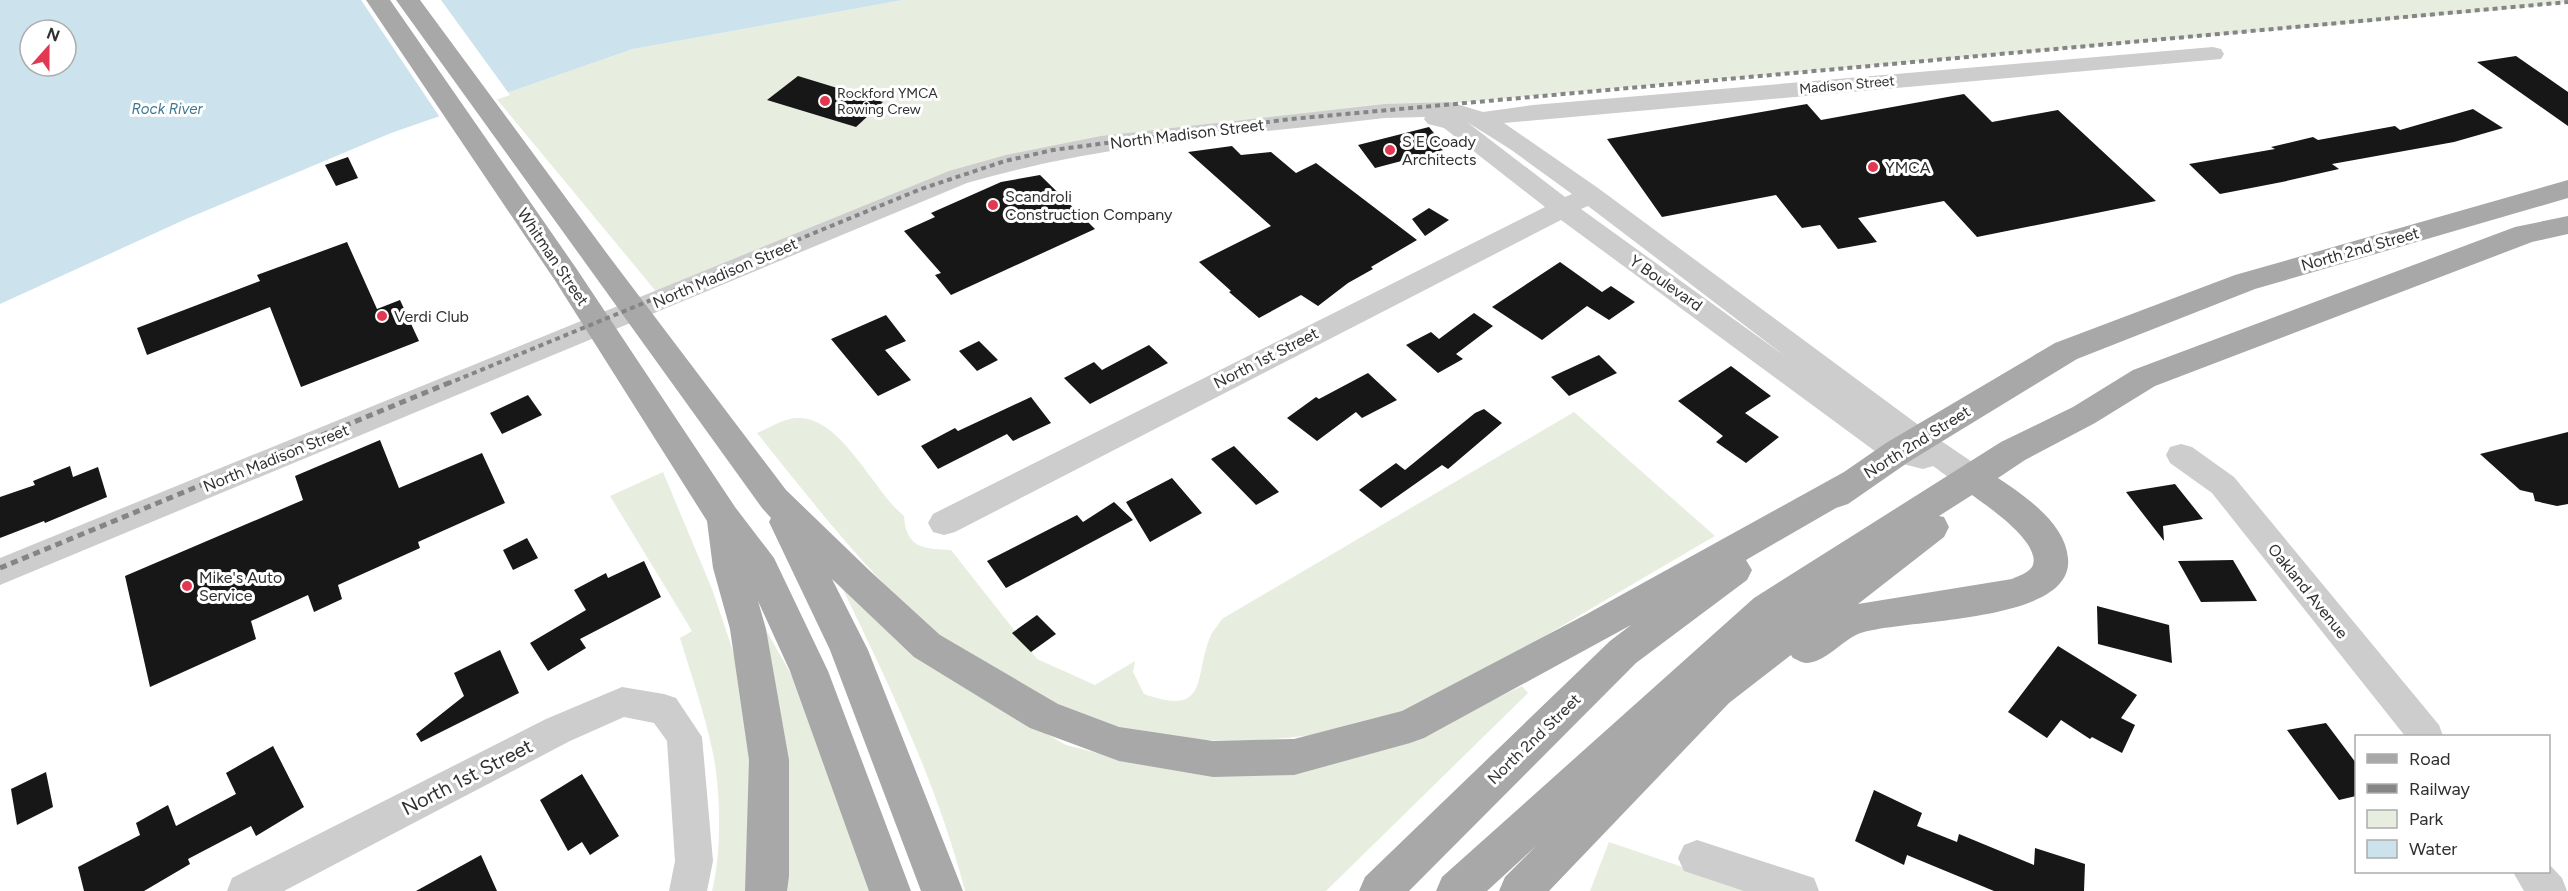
<svg xmlns="http://www.w3.org/2000/svg" width="2568" height="891" font-family="Figtree,sans-serif">
  <rect width="100%" height="100%" fill="#fff"/>
  <path fill="#e7eddf" d="M903,0h1665v2l-47,6 -1046,93 -422,49 -394,145 -164,-198 138,-48z
    M1574,412l141,124c-55,32 -110,64 -165,97 -46,27 -90,54 -139,75 -84,35 -194,41 -283,22 -48,-10 -93,-34 -134,-59 -16,-9 -34,-18 -48,-29 -73,-60 -130,-136 -189,-209 12,-5 26,-14 39,-15 45,-3 77,73 108,98 2,32 19,33 47,34l86,109 58,26 40,-24 -2,11 11,22c67,24 49,-19 67,-59 3,-6 8,-11 11,-16z
    M663,472l49,117 19,56 15,53 10,87 -7,106h-37c10,-37 9,-105 0,-142 -8,-38 -21,-75 -32,-111l12,-7 -82,-135z
    M834,571l167,137 65,37 79,20 297,-41 80,-38 6,7 -202,198h-361c-29,-112 -81,-217 -131,-320z
    M766,630l48,85 57,176h-86l4,-40v-84z
    M1609,842l144,49h-163z"/>
  <path fill="#cce2ec" fill-rule="evenodd" d="M0,0h903l-270,49 -242,84 -205,86 -186,85zM30,30h36v36h-36z"/>
  <path fill="#fff" d="M361,0h80l69,95 -69,24z"/>
  <path fill="#171717" d="M2516,56l52,36v34l-91,-64z
    M798,76l85,26 -27,25 -89,-27z
    M1964,94l28,28 66,-12 98,91 -179,36 -33,-36 -86,17 19,24 -39,7 -18,-24 -18,3 -26,-33 -114,22 -55,-78 200,-35 14,16z
    M2473,109l30,19 -49,14 -122,22 7,5 -57,13 -62,12 -31,-30 86,-15 -4,-2 42,-10 5,3 77,-14 5,4z
    M1429,127l18,22 -72,19 -17,-23z
    M1232,146l9,9 30,-3 25,21 20,-10 101,77 -46,27 2,2 -25,14 -30,23 -17,-11 -42,23 -30,-26 2,-1 -32,-29 72,-36 -83,-74z
    M348,157l10,21 -22,8 -11,-21z
    M1040,175l55,54 -144,66 -16,-20 6,-2 -37,-42 31,-14 -4,-4 70,-31z
    M1429,208l20,12 -24,16 -13,-17z
    M347,242l30,67 23,-9 19,41 -118,46 -31,-80 -123,48 -10,-27 123,-47 -3,-6z
    M1560,262l42,30 9,-6 24,16 -26,18 -22,-14 -45,34 -50,-33z
    M1474,313l19,13 -37,28 7,5 -25,14 -32,-28 25,-13 8,7z
    M886,315l20,26 -21,9 26,30 -33,16 -47,-57z
    M979,341l19,19 -21,11 -18,-20z
    M1149,345l19,18 -78,41 -26,-26 30,-16 8,8z
    M1599,355l18,18 -48,23 -18,-19z
    M1731,366l40,30 -26,17 34,24 -33,26 -30,-21 7,-6 -45,-35z
    M1368,373l29,27 -35,18 -6,-6 -39,29 -30,-23 29,-21 3,2z
    M528,395l14,20 -40,19 -12,-21z
    M1031,397l20,26 -38,18 -6,-7 -69,35 -17,-23 34,-18 3,3z
    M1484,409l18,14 -54,46 -6,-4 -61,43 -22,-18 37,-27 9,7 70,-57z
    M2568,432v72l-11,2 -22,-5 -2,-8 -13,-3 -40,-36z
    M380,440l19,48 83,-35 23,50 -87,39 2,6 -82,37 4,14 -28,13 -6,-17 -57,26 5,18 -106,48 -25,-111 178,-76 -8,-24z
    M1234,446l45,46 -23,13 -45,-46z
    M70,466l3,11 25,-10 9,30 -62,26 -1,-2 -44,17v-41l35,-12 -2,-4z
    M1172,478l30,35 -52,29 -24,-40z
    M2175,484l28,35 -40,7 1,15 -38,-49z
    M1114,502l19,18 -127,68 -19,-27 90,-46 6,7z
    M527,538l11,20 -25,12 -10,-20z
    M2233,560l24,41 -56,1 -23,-41z
    M644,561l17,36 -81,42 6,9 -38,23 -18,-28 56,-33 -12,-20 32,-17 2,5z
    M2097,606l72,19 3,38 -74,-19z
    M1037,615l19,19 -25,18 -19,-19z
    M2058,646l79,49 -16,23 14,7 -13,28 -30,-16 -2,2 -29,-19 -14,18 -39,-26z
    M500,650l19,43 -98,49 -5,-8 48,-38 -10,-23z
    M2326,723l30,40v33l-17,4 -52,-70z
    M273,746l31,61 -48,29 -5,-10 -63,33 2,5 -46,27h-60l-6,-24 62,-32 -4,-12 32,-18 8,21 60,-32 -10,-21z
    M46,772l7,35 -36,18 -6,-36z
    M582,774l37,62 -29,19 -8,-13 -14,9 -28,-51z
    M1874,790l48,23 -5,13 40,16 2,-8 75,31 1,-17 50,16 -1,27h-90l-87,-36 -3,10 -49,-24z
    M481,855l16,36h-81z"/>
  <g fill="none" stroke-linecap="round" stroke-linejoin="round">
    <path fill="#cdcdcd" fill-rule="evenodd" d="M2213,47l8,2 3,5 -3,5 -717,64 94,65 330,244 56,38 4,8 -4,8c-20,7 -35,-9 -51,-20l-10,3 -36,-9 -326,-240 -606,312 -11,3 -11,-3 -5,-9 5,-9 612,-307 -101,-79 -16,-4 -4,-5 1,-2 -40,1c-140,17 -283,25 -418,65l-967,402v-27l949,-387 57,-16 95,-19 284,-32 65,-2 33,10 50,-7zM1467,122l43,27 62,45 -7,3zM1588,206l201,153 -208,-150z
      M2181,444l11,3 42,30 205,248 4,11h-38l-193,-243 -42,-30 -4,-8 4,-8z
      M622,687l42,7 12,4 26,39 11,124 -6,30h-38l6,-30 -8,-120 -13,-18 -30,-6 -54,24 -286,150h-57l5,-13 314,-159z
      M1697,840l117,38 5,13h-75l-60,-20 -6,-13 6,-13z
      M2548,863l14,15 5,13h-43l-11,-19h35z"/>
    <path fill="#a8a8a8" fill-rule="evenodd" d="M366,0h24l186,268 159,239 39,51 54,113 83,220h-42l-79,-220 -32,-70 8,28 23,131v116l-2,15h-42l4,-131 -19,-131 -17,-61 -6,-47 -151,-239z
      M396,0h24l188,255 178,235 85,82 69,63 118,69 61,23 94,14 81,-2 108,-28 183,-96 259,-143 42,-29 169,-100 180,-68 333,-95v18l-313,91 -178,70 -167,102 -62,43 -12,4 -90,52 6,10 -5,10 -111,83 -227,228h-50l6,-14 245,-236 21,-16 -207,113 -14,5 -116,32 -81,2 -94,-16 -89,-33 -116,-71 -82,-78 36,71 95,241h-42l-91,-241 -61,-128 2,-4 -9,-10z
      M2568,216v18l-36,8 -377,144 -60,37 -70,37 -27,18c27,18 67,45 70,80 7,67 -168,60 -210,76 -16,7 -34,29 -52,29 -4,0 -10,-4 -13,-5l-2,-3 -62,48 -180,188h-50l6,-14 31,-31 -49,45h-51l6,-14 312,-279 247,-156 72,-35 60,-37 382,-143zM1972,495c15,11 72,49 60,72 -4,6 -14,9 -20,12l-154,25 86,-67 5,-10 -5,-10 -5,-1z"/>
    <path stroke="#858585" stroke-width="4" stroke-dasharray="5 4" stroke-linecap="butt" d="M447,384l474,-195 84,-28 48,-11 238,-31 1277,-117"/>
    <path stroke="#858585" stroke-width="5" stroke-dasharray="7 5" stroke-linecap="butt" d="M0,568l451,-186"/>
  </g>
  <g fill="#e23851" stroke="#fff" stroke-width="2">
    <circle cx="825" cy="101" r="6"/>
    <circle cx="1390" cy="150" r="6"/>
    <circle cx="1873" cy="167" r="6"/>
    <circle cx="993" cy="205" r="6"/>
    <circle cx="382" cy="316" r="6"/>
    <circle cx="187" cy="586" r="6"/>
  </g>
  <g text-anchor="middle" dominant-baseline="central" stroke-width="6" stroke-linejoin="round" paint-order="stroke">
    <g font-size="14" fill="#303030" stroke="#fff">
      <text transform="translate(1847 85) rotate(-5)">Madison Street</text>
    </g>
    <g font-size="14" fill="#303030" stroke="#fff" text-anchor="start">
      <text x="837" y="93">Rockford YMCA<tspan x="837" dy="16">Rowing Crew</tspan></text>
    </g>
    <g font-size="15" font-style="italic" fill="#3f7892" stroke="#fff">
      <text x="167" y="109">Rock River</text>
    </g>
    <g font-size="16" fill="#303030" stroke="#fff">
      <text transform="translate(1187 134) rotate(-7)">North Madison Street</text>
      <text transform="translate(2360 249) rotate(-16)">North 2nd Street</text>
      <text transform="translate(553 257) rotate(56)">Whitman Street</text>
      <text transform="translate(725 273) rotate(-23)">North Madison Street</text>
      <text transform="translate(1666 283) rotate(35)">Y Boulevard</text>
      <text transform="translate(1266 358) rotate(-27)">North 1st Street</text>
      <text transform="translate(1917 442) rotate(-32)">North 2nd Street</text>
      <text transform="translate(276 458) rotate(-22)">North Madison Street</text>
      <text transform="translate(2308 591) rotate(51)">Oakland Avenue</text>
      <text transform="translate(1534 739) rotate(-44)">North 2nd Street</text>
    </g>
    <g font-size="16" fill="#303030" stroke="#fff" text-anchor="start">
      <text x="1402" y="141">S E Coady<tspan x="1402" dy="18">Architects</tspan></text>
      <text x="1885" y="167">YMCA</text>
      <text x="1005" y="196">Scandroli<tspan x="1005" dy="18">Construction Company</tspan></text>
      <text x="394" y="316">Verdi Club</text>
      <text x="199" y="577">Mike's Auto<tspan x="199" dy="18">Service</tspan></text>
    </g>
    <g font-size="20" fill="#303030" stroke="#fff">
      <text transform="translate(467 777) rotate(-27)">North 1st Street</text>
    </g>
  </g>
  <rect x="2355" y="735" width="195" height="138" fill="#ffffff" stroke="#acacac" stroke-width="1.5"/>
  <rect x="2367" y="754" width="30" height="9" fill="#a8a8a8" stroke="#acacac" stroke-width="1.5"/>
  <text x="2409" y="765" font-size="18" fill="#303030">Road</text>
  <rect x="2367" y="784" width="30" height="9" fill="#858585" stroke="#acacac" stroke-width="1.5"/>
  <text x="2409" y="795" font-size="18" fill="#303030">Railway</text>
  <rect x="2367" y="810" width="30" height="18" fill="#e7eddf" stroke="#acacac" stroke-width="1.5"/>
  <text x="2409" y="825" font-size="18" fill="#303030">Park</text>
  <rect x="2367" y="840" width="30" height="18" fill="#cce2ec" stroke="#acacac" stroke-width="1.5"/>
  <text x="2409" y="855" font-size="18" fill="#303030">Water</text>
  <g transform="translate(48 48) rotate(21)"><circle r="28" fill="#ffffff" stroke="#acacac" stroke-width="1.5"/>
  <path d="M0-4.5L10 22L0 15L-10 22Z" fill="#e23851"/>
  <text y="-9" font-size="16" font-weight="bold" text-anchor="middle" fill="#303030">N</text>
  </g>
</svg>
